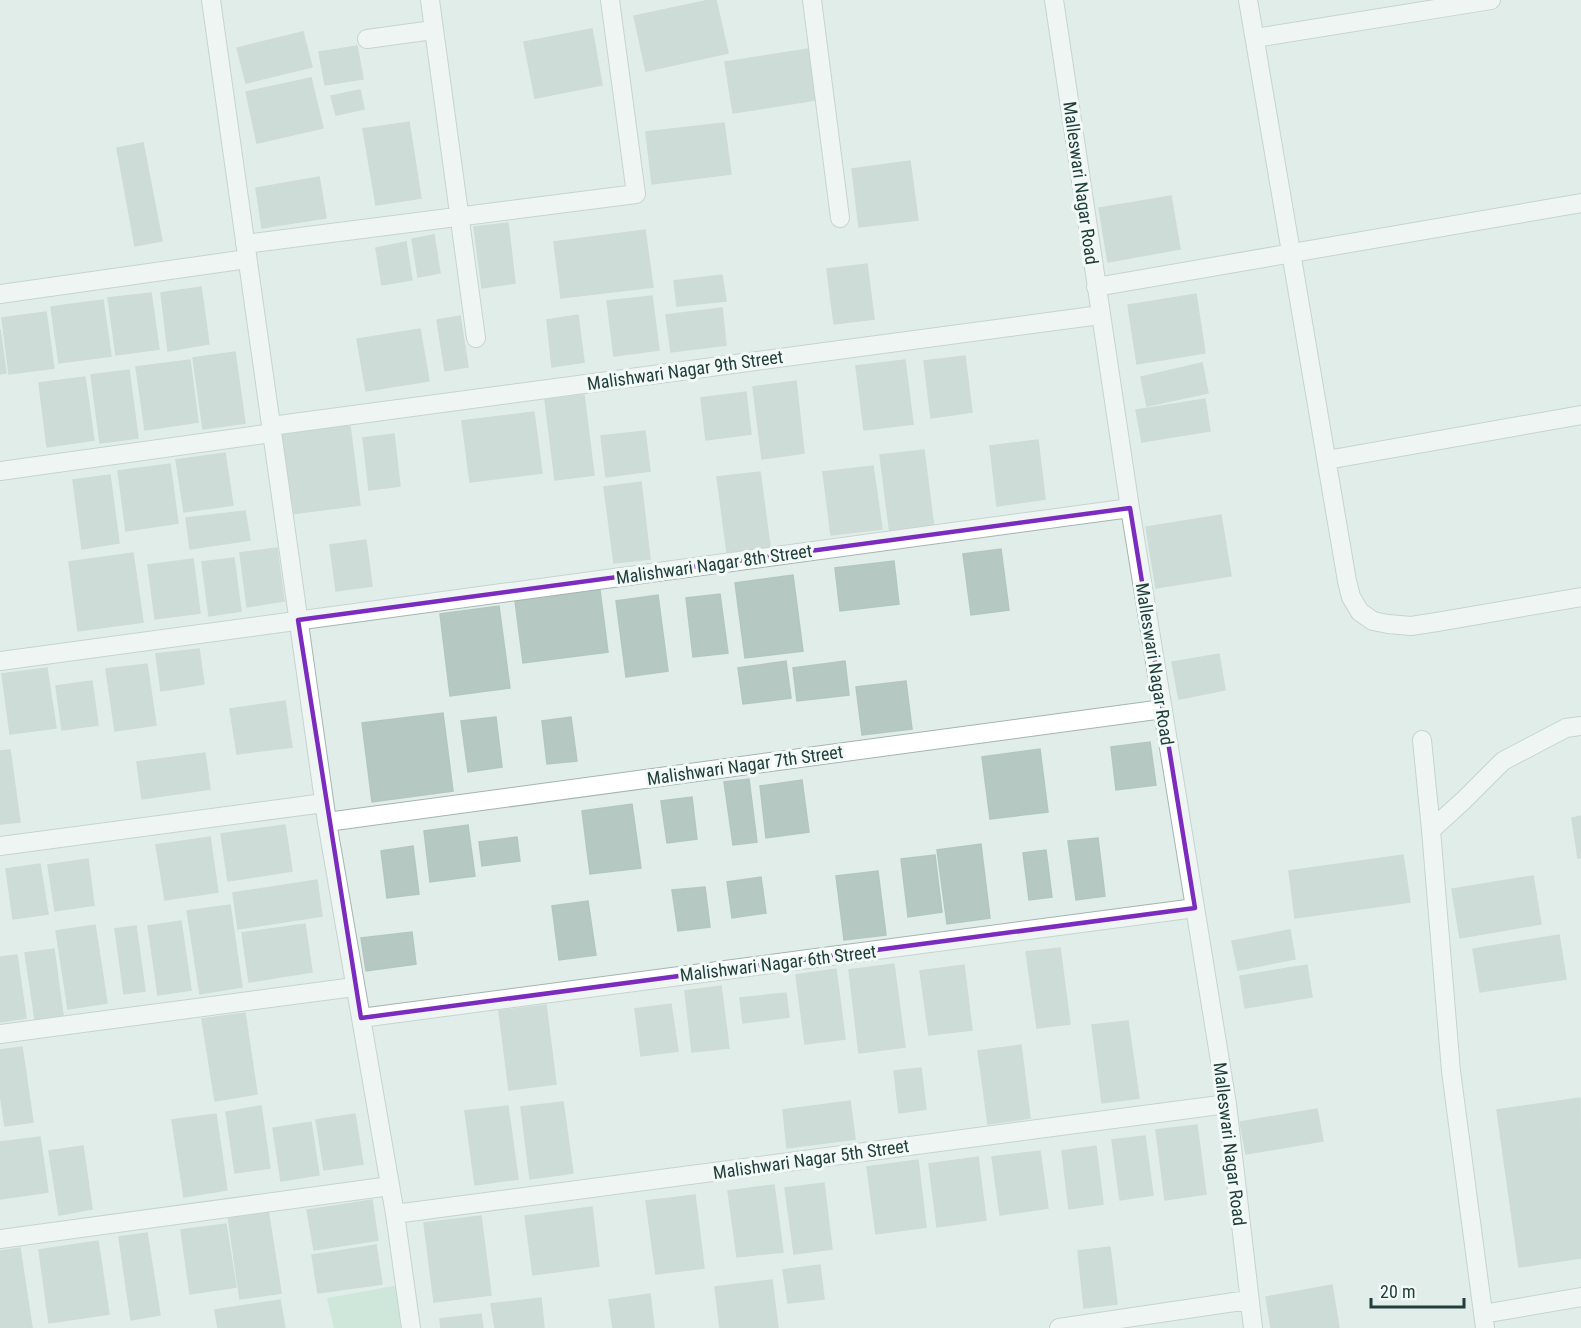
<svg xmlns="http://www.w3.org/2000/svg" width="1581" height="1328" font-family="'Roboto Condensed',sans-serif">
  <rect width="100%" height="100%" fill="#e1ede9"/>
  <path fill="#b9e0c7" d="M399,1285l6,43h-71l-7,-30z"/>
  <path fill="#b6c8c2" stroke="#b3c7c1" stroke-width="1.5" d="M710,0h6l12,53 -82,18 -12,-55z
    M592,29l10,56 -67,13 -11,-56z
    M303,32l9,35 -66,16 -9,-35z
    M357,46l6,33 -38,6 -6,-33z
    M808,49l8,51 -83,13 -8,-51z
    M311,78l12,50 -66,15 -11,-51z
    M360,90l4,19 -28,6 -5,-19z
    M409,122l12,76 -45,7 -13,-76z
    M724,123l7,51 -79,10 -6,-52z
    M143,143l19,98 -27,5 -18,-98z
    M910,161l8,59 -59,7 -7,-58z
    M319,177l7,41 -64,10 -6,-40z
    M1171,196l9,53 -72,13 -9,-54z
    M508,223l7,60 -33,5 -8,-61z
    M645,230l8,57 -92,11 -7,-56z
    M434,235l6,38 -22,4 -6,-38z
    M406,242l6,38 -30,5 -6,-37z
    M867,264l7,55 -40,5 -7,-55z
    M722,275l4,26 -49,5 -3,-25z
    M201,287l8,57 -41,7 -7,-58z
    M151,293l8,56 -43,6 -8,-57z
    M1196,294l9,59 -68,11 -9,-59z
    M652,296l7,54 -45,6 -7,-55z
    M103,300l8,56 -52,7 -8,-56z
    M722,308l4,37 -55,7 -5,-37z
    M46,312l8,56 -45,6 -7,-56z
    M578,315l6,47 -32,5 -5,-47z
    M460,316l8,51 -23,4 -8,-51z
    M0,329l6,44 -6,1z
    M420,329l9,52 -63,10 -9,-52z
    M235,352l10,71 -42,6 -10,-71z
    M965,356l7,56 -41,6 -7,-57z
    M190,360l8,62 -53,8 -9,-63z
    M905,360l8,64 -49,6 -8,-64z
    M1202,363l6,30 -61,13 -6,-29z
    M129,370l9,68 -38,5 -9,-68z
    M85,377l9,63 -47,7 -8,-64z
    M796,381l8,72 -42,6 -9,-72z
    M746,392l5,42 -45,6 -5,-42z
    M584,395l10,80 -39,5 -10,-80z
    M1205,399l5,32 -68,11 -6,-32z
    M534,412l8,61 -72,9 -8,-61z
    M350,426l10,79 -69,9 -10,-79z
    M645,431l5,40 -44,6 -5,-41z
    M394,434l6,52 -31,4 -6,-52z
    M1038,440l7,59 -48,7 -7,-60z
    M924,450l10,79 -44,5 -10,-79z
    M225,453l8,52 -49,7 -8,-52z
    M170,464l8,59 -52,8 -8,-60z
    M873,466l9,63 -51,6 -8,-63z
    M760,472l10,75 -43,5 -10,-75z
    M110,475l9,68 -37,6 -9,-69z
    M641,482l9,77 -36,4 -10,-76z
    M245,511l5,29 -60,9 -4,-31z
    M1221,515l10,61 -75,12 -10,-61z
    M366,540l6,46 -36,5 -6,-46z
    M277,548l7,53 -37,6 -7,-54z
    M1001,549l8,61 -38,5 -8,-61z
    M133,553l10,69 -65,9 -9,-69z
    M234,558l7,53 -32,5 -7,-54z
    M193,559l7,54 -45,6 -7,-54z
    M894,561l5,43 -59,7 -5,-43z
    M793,575l10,76 -58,7 -10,-75z
    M600,590l8,62 -85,11 -8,-62z
    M720,594l8,59 -35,4 -7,-59z
    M658,595l10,76 -42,6 -10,-76z
    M499,606l11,82 -60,8 -10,-82z
    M199,649l5,35 -43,7 -5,-37z
    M1219,654l6,36 -46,9 -7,-37z
    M786,661l5,37 -48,6 -5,-36z
    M845,661l4,34 -52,6 -4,-33z
    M147,664l9,61 -41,6 -9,-62z
    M47,668l9,60 -46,6 -8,-60z
    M92,681l6,44 -36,5 -6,-44z
    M906,681l6,48 -50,6 -6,-48z
    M285,701l7,46 -55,7 -7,-45z
    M443,713l10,78 -81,11 -10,-79z
    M496,717l6,50 -34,5 -7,-51z
    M571,717l6,44 -30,3 -5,-43z
    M1150,742l6,43 -40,5 -5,-43z
    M1040,749l8,63 -58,7 -8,-62z
    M10,750l10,72 -20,2v-73z
    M205,753l5,36 -68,10 -5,-37z
    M749,779l8,63 -24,3 -9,-63z
    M802,780l7,52 -43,6 -6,-52z
    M692,797l5,42 -30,4 -6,-42z
    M632,804l9,64 -51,6 -8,-63z
    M1581,816v42h-3l-6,-40z
    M285,825l7,46 -64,10 -7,-47z
    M468,825l7,51 -45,6 -6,-51z
    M210,837l8,55 -53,8 -9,-55z
    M517,837l3,24 -38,5 -3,-24z
    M1098,838l7,58 -29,4 -8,-59z
    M981,844l9,74 -43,6 -10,-74z
    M413,846l6,48 -32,4 -6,-47z
    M1046,850l6,47 -23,3 -6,-47z
    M935,855l7,57 -34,5 -7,-58z
    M1403,855l7,47 -115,16 -6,-47z
    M88,859l6,46 -39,6 -7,-46z
    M40,864l8,50 -35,5 -7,-50z
    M878,871l8,64 -42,5 -8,-64z
    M1533,876l8,48 -81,14 -8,-49z
    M761,877l5,36 -34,5 -5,-36z
    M317,880l5,36 -84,13 -5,-36z
    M705,887l5,40 -32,4 -6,-41z
    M588,901l8,54 -37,5 -7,-54z
    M230,905l12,82 -42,7 -13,-83z
    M181,921l10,69 -33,5 -10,-69z
    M305,924l7,48 -63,10 -7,-49z
    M95,925l12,78 -39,6 -12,-78z
    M136,926l9,65 -21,3 -9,-65z
    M1290,930l5,29 -57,11 -6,-29z
    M412,932l4,32 -50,7 -5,-33z
    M1559,935l7,44 -86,13 -7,-43z
    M1060,948l10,76 -33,4 -11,-76z
    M54,949l9,66 -28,4 -10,-66z
    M17,955l9,63 -26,4v-65z
    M894,964l11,83 -46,6 -10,-83z
    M964,965l8,65 -43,5 -9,-64z
    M1307,965l5,32 -67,11 -5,-32z
    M836,969l9,70 -40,5 -9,-69z
    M721,986l8,62 -37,4 -7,-61z
    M786,993l3,24 -46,6 -3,-25z
    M671,1004l7,47 -37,5 -6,-47z
    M546,1005l10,79 -47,6 -10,-79z
    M245,1013l12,81 -42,7 -13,-82z
    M1128,1021l11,77 -37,5 -10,-78z
    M1021,1045l9,73 -42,6 -10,-73z
    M22,1047l11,75 -28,4 -5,-32v-44z
    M921,1068l5,41 -27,4 -5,-42z
    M1580,1098l1,160 -62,9 -22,-157z
    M850,1101l5,38 -68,9 -4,-38z
    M563,1102l10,71 -43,6 -9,-72z
    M261,1106l9,62 -35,5 -9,-61z
    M508,1106l10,73 -43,6 -10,-74z
    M1317,1109l6,32 -77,13 -6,-32z
    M216,1114l11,76 -43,7 -12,-77z
    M355,1114l8,50 -39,6 -8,-50z
    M311,1122l8,53 -38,6 -8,-53z
    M1197,1125l9,69 -41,6 -9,-70z
    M1145,1136l8,59 -33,5 -8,-60z
    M40,1137l8,55 -48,7v-57z
    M83,1146l9,63 -33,6 -10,-64z
    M1096,1146l7,58 -34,5 -7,-58z
    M1040,1151l8,57 -48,7 -8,-58z
    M978,1157l8,63 -49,7 -8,-63z
    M918,1160l8,67 -50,7 -9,-67z
    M824,1183l8,66 -38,5 -9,-66z
    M774,1185l9,67 -46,5 -9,-66z
    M695,1195l9,73 -48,6 -10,-73z
    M372,1200l6,40 -64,10 -7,-40z
    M592,1207l7,59 -66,9 -8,-59z
    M268,1210l13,83 -41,6 -12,-83z
    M481,1216l10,79 -57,7 -10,-79z
    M226,1224l10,63 -46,7 -9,-64z
    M147,1233l13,82 -29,5 -12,-83z
    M98,1241l11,73 -60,9 -10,-73z
    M376,1245l6,39 -64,9 -6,-38z
    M1110,1247l7,57 -33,4 -6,-57z
    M20,1248l12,80h-32v-77z
    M820,1265l4,34 -36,4 -5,-33z
    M772,1280l6,48h-58l-5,-41z
    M1332,1285l7,43h-68l-5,-31z
    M650,1294l4,34h-41l-4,-28z
    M541,1298l3,30h-49l-4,-24z
    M280,1300l5,28h-67l-3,-18z
    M481,1314l2,14h-42l-1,-9z"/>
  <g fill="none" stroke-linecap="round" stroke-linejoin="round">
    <defs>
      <path id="street" d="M211,0l116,822 68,392 16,114
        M430,0l46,338
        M812,0l28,218
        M1054,0l76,508 97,596 26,224
        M1248,0l99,581 4,16 9,15 13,9 15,3 23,2 26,-4 144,-25
        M1255,38l236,-38
        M367,39l66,-9
        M245,244l391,-50 -26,-194
        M1096,287l485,-84
        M0,294l247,-35
        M271,426l829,-111
        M1327,460l254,-45
        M0,471l272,-38
        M0,661l1130,-153
        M1422,740l9,90
        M327,822l836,-113
        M0,846l324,-43
        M361,1018l834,-110
        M0,1034l354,-47
        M395,1214l832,-110
        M0,1239l390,-53
        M1483,1314l98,-17
        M1059,1328l189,-28
        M1485,1328l-34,-257 -20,-241 33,-30 39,-39 63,-33 15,-2"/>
    </defs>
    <use href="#street" stroke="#a3b5b1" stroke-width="20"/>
    <use href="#street" stroke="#fff" stroke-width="18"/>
  </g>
  <path d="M0 0H1581V1328H0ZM1130,508l65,400 -834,110 -63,-398z" fill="#e1ede9" fill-opacity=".55" fill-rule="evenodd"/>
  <path fill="none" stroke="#7b2cbf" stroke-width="4.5" stroke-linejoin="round" d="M1130,508l65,400 -834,110 -63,-398z"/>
  <g text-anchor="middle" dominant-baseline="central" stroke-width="6" stroke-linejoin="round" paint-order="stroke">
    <g font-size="18" fill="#203f3a" stroke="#f2f9f6">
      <text transform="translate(1081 183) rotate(82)">Malleswari Nagar Road</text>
      <text transform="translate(685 370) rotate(-8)">Malishwari Nagar 9th Street</text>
      <text transform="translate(714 564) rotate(-8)">Malishwari Nagar 8th Street</text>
      <text transform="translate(1155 664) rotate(81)">Malleswari Nagar Road</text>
      <text transform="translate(745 765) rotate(-8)">Malishwari Nagar 7th Street</text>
      <text transform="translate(778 963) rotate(-7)">Malishwari Nagar 6th Street</text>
      <text transform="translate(1230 1144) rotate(83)">Malleswari Nagar Road</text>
      <text transform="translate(811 1159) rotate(-8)">Malishwari Nagar 5th Street</text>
    </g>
  </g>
  <path d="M1371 1298v9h93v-9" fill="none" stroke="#203f3a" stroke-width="3"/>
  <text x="1380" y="1298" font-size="18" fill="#203f3a" stroke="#f2f9f6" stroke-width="4.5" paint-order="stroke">20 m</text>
</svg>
